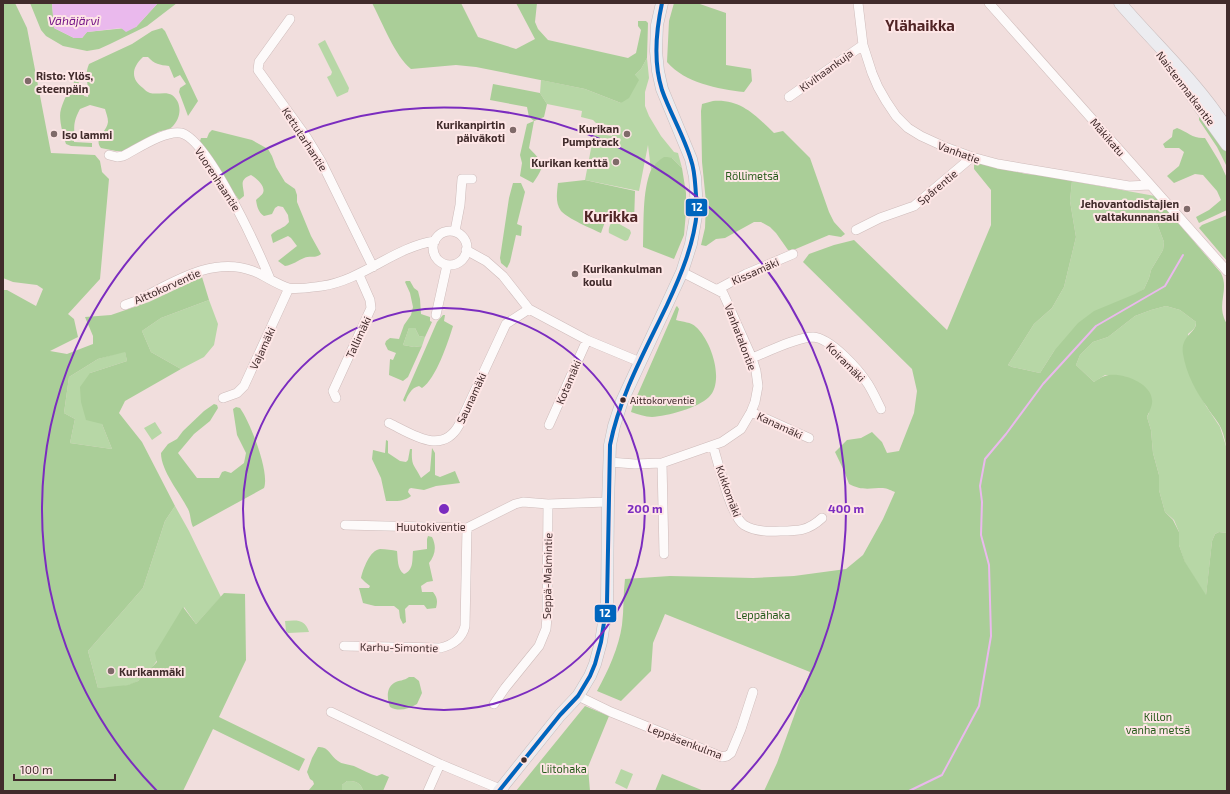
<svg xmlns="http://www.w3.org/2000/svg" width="1230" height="794" font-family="'Exo 2',sans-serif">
  <rect width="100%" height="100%" fill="#f1dedd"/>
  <path fill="#b7d7a6" d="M325,40l24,48 -1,4 -11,5 -10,-20 4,-2 1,-3 -14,-28z
    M647,58l2,20 -4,14v14l4,10 12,20 13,16 4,1 4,15 -10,-10 -18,7 -3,5 -3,-25 -9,46 -54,-11 9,-47 18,3 2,-10 -18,-3 -3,-3 -12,-3 1,-6 -35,-7 -7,-11 1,-13 44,9 36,14 14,-28 6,-6z
    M1072,181l83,15 1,25 8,21 -1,8 -12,20 -2,8 -5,11 -90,62 -14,22 -28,-6 -4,-2 26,-41 18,-16 12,-21 12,-50 -6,-36z
    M614,221l16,9 1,3 -3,7 -3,1 -16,-8c-1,-4 1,-10 5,-12z
    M209,300l9,24 -4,21 -10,12 -23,12 -30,-17 -9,-21 19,-13z
    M1166,306l14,4 16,12c0,6 -3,8 -8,12l6,51 12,21 14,21 6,19 1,87 -8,-1 -4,2 -3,7 -6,55 -21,-33 -6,-18v-13l-5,-12 -9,-8 -6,-22v-15l-6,-22 -2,-23 -4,-13 2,-4 -22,-36 -22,-2 -11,7 -18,-17 4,-10 13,-13 15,-5 27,-21 16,-6z
    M409,328h6l4,8 6,1 -3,9 -8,1 -11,-2z
    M125,351l2,10 -37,12 12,51 10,25 -42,-6 5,-24 -11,-6 5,-36 29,-18z
    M155,422l7,11 -10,7 -8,-12z
    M175,506l14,25 32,66 -25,27 -12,-17c-12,24 -24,59 -46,74 -11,7 -28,6 -40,7l-10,-37 55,-63 22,-67z
    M285,621c12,-1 20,-2 24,11l-21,1 -2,-2z
    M621,769l12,5 -6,15 -12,-6z
    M347,781c8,0 14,1 16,10h-21v-6z"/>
  <path fill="#aace98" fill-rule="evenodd" d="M3,3h12l12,25 24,125 44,2 5,6 2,11 7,7 -9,100 -32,35 6,5 4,18 -28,14 17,3 26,-10v-8l-8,-19 26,-2 38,-13 53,-25 7,23 -48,18 -19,13 9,21 30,17 -56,32 -6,12 23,29 33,64 -10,15 -22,67 -55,63 10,37 30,-3 10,-4 19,-19 -2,-9 28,-46 13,17 28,-31 21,1 1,66 -27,57 86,42 -6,12 -86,-42 -30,62h-180v-501h4l29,16 7,-17 -6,-4 -24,-3 -10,-4zM125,352l2,9 -37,12 -10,14 1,15 5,18 16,4 10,25 -42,-6 5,-24 -11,-6 5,-36 29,-18z
    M30,3h22l2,25 20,10h8l5,-6 49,-5 22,-24h19l-30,23 -37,18 -11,5 -12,2 -24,-5 -17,-10 -5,-6z
    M372,3h89l17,34 38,12 19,-10 -19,-36h21l-2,19 3,7 10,11 80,18 8,-5 5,-23 -3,-4v-5h8l2,2 -1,35 -6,11 -6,6 4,5 -10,18 -8,5 -36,-14 -109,-22 -20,-2 -45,4c-16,-13 -29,-47 -39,-66z
    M674,3h23l29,10v52l25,4 1,12 -8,11c-26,-3 -59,-9 -77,-30l2,-41z
    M162,28l3,3 33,70 -10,15 -9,-24 1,-4 6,-4 -6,-9 -6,3 -5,-12c-9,-1 -15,-2 -21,-9h-5c-11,10 -13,22 0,31 2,2 4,4 7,5 7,2 16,-2 22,2 11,8 9,24 0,32 -4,4 -10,3 -14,5l-3,3 -30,16h-9l-15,-3c-8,-10 6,-16 7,-26 0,-5 -2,-9 -3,-13l-15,-4 -10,4c-8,15 -5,17 -6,33l18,1v4l-21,-1 -5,-2c-3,-9 -8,-26 -5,-35 3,-10 9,-22 16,-31l7,18 4,1c2,-12 -5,-19 1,-33l43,-20 20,-13z
    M493,84l47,9 7,11 -3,13 -10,4 -5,27c14,15 18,15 4,35l-13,-7 2,-13 -2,-8 7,-31 7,-3 -5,-4 -2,-10 -37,-7z
    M713,101c28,-2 42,14 61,32l9,-2 27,27 19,54 5,10 11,12 -4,3 -12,-2 -38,16 -3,-1 -12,-17 -6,-6 -9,-5h-7l-29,16 -9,1 -10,7 -5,-1 4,-17 1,-26 -4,-40 -1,-51 1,-7z
    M1203,115l24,36v16l-10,-20 -18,-27v-4z
    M1177,128c11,4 16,11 28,10l14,23 8,17v32l-28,13 -3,-6 13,-7 12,-10 -4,-9 -14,-16 -8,-1 -21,9 -7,-7 12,-10 5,-14 -5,-4h-14l-2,-4 9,-7 1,-7z
    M212,130l40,10 16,9 4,7 4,11 9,15 10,7 2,6v7l14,34 10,18c-6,5 -10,1 -17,4 -6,2 -11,7 -19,8l-7,-5 19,-15 -6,-8 -3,-2 -15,7 -2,-8c5,-6 13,-6 18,-13l-1,-7 -5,-8 -5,-1 -3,2 -3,6 -8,2c-6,-4 -7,-10 -8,-16 2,-2 6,-5 7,-7 3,-7 -7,-15 -12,-18 -13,5 -7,11 -7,21l-5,4 -34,-48 -5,-11 1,-3h6l2,-5z
    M664,157h3l5,1 10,10 4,25v19l-2,23 -10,24 -31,-12c1,-23 -1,-56 8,-77 3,-6 8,-10 13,-13z
    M974,162l52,12 38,3 8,4 -2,20 6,36 -12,50 -12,21 -18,16 -26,41 4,2 28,6 14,-22 24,-28 16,-12 41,-17 9,-5 5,-11 2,-8 12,-20 1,-8 -8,-21 -1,-25 66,77c9,18 -6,31 6,51v128c-1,-8 -3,-17 -6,-24 -3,-7 -10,-14 -14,-21 -11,-15 -21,-34 -24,-53 -3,-19 14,-21 13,-32l-16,-12 -14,-4 -15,4 -16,6 -27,21 -15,5 -13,13 -4,10 18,17c3,-2 7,-5 11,-6 14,-5 46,6 47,24 1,5 -3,12 -5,17l4,13 2,23 6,22v15l6,22 8,8 6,12v13l6,17 21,33 6,-54 3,-7 4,-2 8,1v258h-463l13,-28 33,-91 -145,-58 -12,29 -2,28 -30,30 -24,-10c11,-20 22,-44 25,-66 2,-15 1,-31 3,-46l45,-3 83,2 41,-2 52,-7 17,-14 20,-36 12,-27c-3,-1 -8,-4 -12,-4 -13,0 -21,3 -34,-4l-4,-11 -10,-21 12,-12 14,-2 11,-6 10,10 5,11 12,-2 15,-38 3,-22 -5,-22 -109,-107 6,-8 25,-9 20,-5 93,90 44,-105v-35l-17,-21z
    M585,180l50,11 -1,32 -28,-4 -5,14c-9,-4 -34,-15 -40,-22 -6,-8 -4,-19 -3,-28z
    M513,183h8l4,9 -8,32 5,2 -1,10 -5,-1 -6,27 -3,6 -6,-5 -1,-5 9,-60z
    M1227,215v46l-28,-33 3,-3z
    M406,281h4l4,7 4,3 2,8 1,15 9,3v4l2,1 -7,15 -6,-1 -4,-8h-6l-6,17 11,2 8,-1 -14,31 -5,4 -14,-6 1,-16 3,1 3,-7 -8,-3 -3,-6 1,-3 4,-3 9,1 5,-14 7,-10 2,-8 -3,-14 -5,-11z
    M677,306l2,3 -3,11c7,2 15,2 20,7 15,13 29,54 13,70 -11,11 -42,19 -57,20 -7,0 -14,-3 -21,-5l2,-7 43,-98z
    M443,315h2l-1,6 9,5c-5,16 -17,53 -31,62l-3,-2c-8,2 -11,9 -14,16l-2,-2 34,-78z
    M214,404l3,1 1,3 -8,13 -16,13 -16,19 19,25h22l3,-6 3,-1 6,2 13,-10 2,-10 -9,-18 -4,-26 3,-2 4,1c10,14 30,64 24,80l-71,39c-3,-6 -2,-12 -5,-18 -8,-16 -27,-38 -27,-56l7,-9 9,-5 6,-8 21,-20z
    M386,440l2,1v12l12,8 6,1 2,-2 2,-11h2c-1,18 2,15 9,29l9,-7 2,-23 3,5v22l5,2 15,-6 5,12 -24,3 -12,4 -13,-2 -2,1 -1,3 3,4c-7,6 -17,5 -25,5l-5,-23 -9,-19 1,-9 12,3z
    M428,536l4,1c5,10 3,18 -3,26l4,18 -6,1 -6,4 1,6h11c4,5 5,9 3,16l-9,1 -3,-4h-15l-4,4 1,13 -3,2 -3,-6 -1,-8 -5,-4h-19l-12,-3 -4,-15h10l1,-2 -5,-4 -4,-4c2,-9 9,-28 19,-29 6,0 12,1 17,2 1,8 0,18 7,23 10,-4 8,-14 9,-23l14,-2v-10z
    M409,677h5l5,4 3,12 -5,11c-9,5 -18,8 -27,3 -3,-8 -4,-19 4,-24 5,-3 10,-2 15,-6z
    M585,706l24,10 -21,51 2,24h-74z
    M318,747c11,-1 12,9 20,14 5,4 12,3 18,6 7,3 14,7 21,9l5,-2 7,3 -6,14h-20c-2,-9 -8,-10 -16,-10l-5,4v6l-33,-1 5,-6 -1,-3 -3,-2 -3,-7 5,-14z
    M662,774l42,17h-49z"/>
  <path fill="#eab9ed" d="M52,3h106l-22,24 -10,5 -5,-4 -34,4 -5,6h-8l-20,-10z"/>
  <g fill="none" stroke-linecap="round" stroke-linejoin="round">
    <path stroke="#eab9ed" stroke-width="2" d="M909,791l33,-16 37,-69 12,-70 -2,-71 -8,-30 1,-33 -2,-16 5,-27 21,-25 37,-50 53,-58 69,-40 18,-31"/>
    <defs>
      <path id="minor" d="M858,3l5,42 9,28 6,14 8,14 10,15 12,12 13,8 24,11 27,10 26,7 131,22 21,-1
        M989,3l238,268
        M290,19l-31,43 -1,8 49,68 14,23 52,106
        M789,97l74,-52
        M109,155l8,2 6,-1c14,-7 42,-26 58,-23 27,6 78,119 89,146
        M856,230l24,-12 34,-12 58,-49
        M455,231l5,-26 2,-26h10
        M433 248a17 17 0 1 1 34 0a17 17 0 1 1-34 0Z
        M466,250l20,11 17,15 26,33 58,31 53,22
        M718,289l28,-15 47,-20
        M125,305l11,-4c35,-17 76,-46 117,-30 11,4 24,14 36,17 8,2 25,-1 33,-2 41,-6 72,-39 113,-45
        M436,315l11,-50
        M752,358c15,-6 45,-21 61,-21 18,1 46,33 55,47 5,8 9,17 13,25
        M223,398l14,-5 7,-7 45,-98
        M336,398l-3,-7 38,-83 -1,-8 -11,-25
        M751,412l58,26
        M389,423c23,11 53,33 70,2l47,-101 23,-15
        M549,425l38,-85
        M713,446c5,16 18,71 31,79 10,6 24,7 36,6 18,0 28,0 42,-13
        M609,462l26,2 27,-1 60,-21 19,-13 10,-17 4,-10 3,-16 -2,-15 -4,-13 -29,-65 -41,-21
        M662,463l2,91
        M345,525l122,3 48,-24 8,-2 25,2 60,-2
        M344,646l96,2c13,-3 22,-9 25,-22l2,-98
        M578,696l33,16 111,45 5,-1 4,-3 10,-24 12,-37
        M494,704l11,-16 34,-42 7,-17 1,-12 1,-113
        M331,712l109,52 60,25
        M428,791l12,-27"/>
      <path id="major" d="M1120,3c36,42 77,79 107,126
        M1177,75l50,70
        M499,791l61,-76 18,-19 12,-20 5,-12 6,-22 6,-39 1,-101 2,-57 4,-19 8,-25 60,-129 9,-28 6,-34 -2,-33 -4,-18 -29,-70 -4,-18 -2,-20 1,-26 5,-22"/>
    </defs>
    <use href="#minor" stroke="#cebbba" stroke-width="10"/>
    <use href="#major" stroke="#c9bdbd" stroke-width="13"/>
    <use href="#minor" stroke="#fdfafa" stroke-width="9"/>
    <use href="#major" stroke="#ececf0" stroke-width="12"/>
    <defs>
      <path id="bus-1" d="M499,791l61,-76 18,-19 12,-20 5,-12 6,-22 6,-39 3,-158c10,-50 35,-94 57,-140 14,-30 27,-61 30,-94 0,-5 -1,-11 -1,-16 -1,-12 -1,-24 -5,-35 -7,-24 -21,-47 -29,-70 -9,-28 -6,-59 0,-87"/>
    </defs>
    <use href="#bus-1" stroke="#fee6e6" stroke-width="7"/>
    <use href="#bus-1" stroke="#0065bd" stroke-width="4"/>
  </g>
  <g fill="none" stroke="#7b2cbf" stroke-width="2">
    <circle cx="444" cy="509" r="201"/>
    <path d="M157 791A402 402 0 1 1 731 791"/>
  </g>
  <g fill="#7f6a69" stroke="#fee6e6" stroke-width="1.5">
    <circle cx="28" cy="81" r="4"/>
    <circle cx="513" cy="130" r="4"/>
    <circle cx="54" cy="134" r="4"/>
    <circle cx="627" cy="134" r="4"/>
    <circle cx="616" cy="162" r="4"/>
    <circle cx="1187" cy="209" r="4"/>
    <circle cx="575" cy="274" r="4"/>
    <circle cx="111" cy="671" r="4"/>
  </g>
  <g fill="#412b2b" stroke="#fee6e6" stroke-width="1.5">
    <circle cx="623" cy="400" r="3.5"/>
    <circle cx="524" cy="760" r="3.5"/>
  </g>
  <g text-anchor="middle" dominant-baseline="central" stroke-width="4" stroke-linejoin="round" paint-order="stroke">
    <g font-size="10" fill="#412b2b" stroke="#fee6e6" text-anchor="start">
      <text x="630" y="400">Aittokorventie</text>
    </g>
    <g font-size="11" fill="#412b2b" stroke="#fee6e6">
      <text transform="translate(826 70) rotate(-36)">Kivihaankuja</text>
      <text transform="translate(1186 88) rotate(53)">Naistenmatkantie</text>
      <text transform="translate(1108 137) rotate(49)">Mäkikatu</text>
      <text transform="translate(305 139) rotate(57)">Kettutarhantie</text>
      <text transform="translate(959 152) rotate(20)">Vanhatie</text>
      <text transform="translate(218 179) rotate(57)">Vuorenhaantie</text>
      <text transform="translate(937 187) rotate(-40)">Spårentie</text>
      <text transform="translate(755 271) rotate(-24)">Kissamäki</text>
      <text transform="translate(167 286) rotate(-24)">Aittokorventie</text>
      <text transform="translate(358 337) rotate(-65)">Tallimäki</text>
      <text transform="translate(741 337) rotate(69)">Vanhatalontie</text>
      <text transform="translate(262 348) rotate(-65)">Vajamäki</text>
      <text transform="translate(846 362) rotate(45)">Koiramäki</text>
      <text transform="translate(568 382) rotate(-67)">Kotamäki</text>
      <text transform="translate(471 398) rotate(-65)">Saunamäki</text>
      <text transform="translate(780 425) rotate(25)">Kanamäki</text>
      <text transform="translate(729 491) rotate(70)">Kukkomäki</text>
      <text x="431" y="526">Huutokiventie</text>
      <text transform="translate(547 576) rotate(-89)">Seppä-Malmintie</text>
      <text transform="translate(399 647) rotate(1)">Karhu-Simontie</text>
      <text transform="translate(685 741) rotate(21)">Leppäsenkulma</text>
    </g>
    <g font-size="11" font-weight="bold" fill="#412b2b" stroke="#fee6e6" text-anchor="start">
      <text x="36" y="75">Risto: Ylös,<tspan x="36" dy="13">eteenpäin</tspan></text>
      <text x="505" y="124" text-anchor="end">Kurikanpirtin<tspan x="505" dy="13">päiväkoti</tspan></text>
      <text x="619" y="128" text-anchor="end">Kurikan<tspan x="619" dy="13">Pumptrack</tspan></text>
      <text x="62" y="134">Iso lammi</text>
      <text x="608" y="162" text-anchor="end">Kurikan kenttä</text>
      <text x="1179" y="203" text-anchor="end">Jehovantodistajien<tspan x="1179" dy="13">valtakunnansali</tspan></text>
      <text x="583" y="268">Kurikankulman<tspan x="583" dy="13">koulu</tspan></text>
      <text x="119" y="671">Kurikanmäki</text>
    </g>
    <g font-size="11" fill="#275b1b" stroke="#fee6e6">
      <text x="752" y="175">Röllimetsä</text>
      <text x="763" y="614">Leppähaka</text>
      <text x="1158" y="716">Killon<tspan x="1158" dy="13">vanha metsä</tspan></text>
      <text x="564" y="768">Liitohaka</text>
    </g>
    <g font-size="12" font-style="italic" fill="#741387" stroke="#fee6e6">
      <text x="74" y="20">Vähäjärvi</text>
    </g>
    <g font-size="15" font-weight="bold" fill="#502425" stroke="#fee6e6">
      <text x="920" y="25">Ylähaikka</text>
      <text x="611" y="216">Kurikka</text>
    </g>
  </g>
  <circle cx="444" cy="509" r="6" fill="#7b2cbf" stroke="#fee6e6" stroke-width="2"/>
  <g font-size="12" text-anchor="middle" font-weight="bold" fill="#7b2cbf" stroke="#fee6e6" stroke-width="4" stroke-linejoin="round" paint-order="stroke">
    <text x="645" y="513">200 m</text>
    <text x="846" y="513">400 m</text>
  </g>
  <g stroke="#fee6e6" stroke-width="1.5">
    <rect x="685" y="198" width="23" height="19" rx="4" fill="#0065bd"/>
    <rect x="594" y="604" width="23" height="19" rx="4" fill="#0065bd"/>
  </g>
  <g font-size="11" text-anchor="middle" font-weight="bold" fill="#fff">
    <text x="697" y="211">12</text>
    <text x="605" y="617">12</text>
  </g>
  <rect width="1230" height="794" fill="none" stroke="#412b2b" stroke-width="8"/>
  <path d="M14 774v6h101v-6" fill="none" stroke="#412b2b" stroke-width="2"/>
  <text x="20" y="774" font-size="12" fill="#412b2b" stroke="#fee6e6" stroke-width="3" paint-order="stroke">100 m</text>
</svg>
